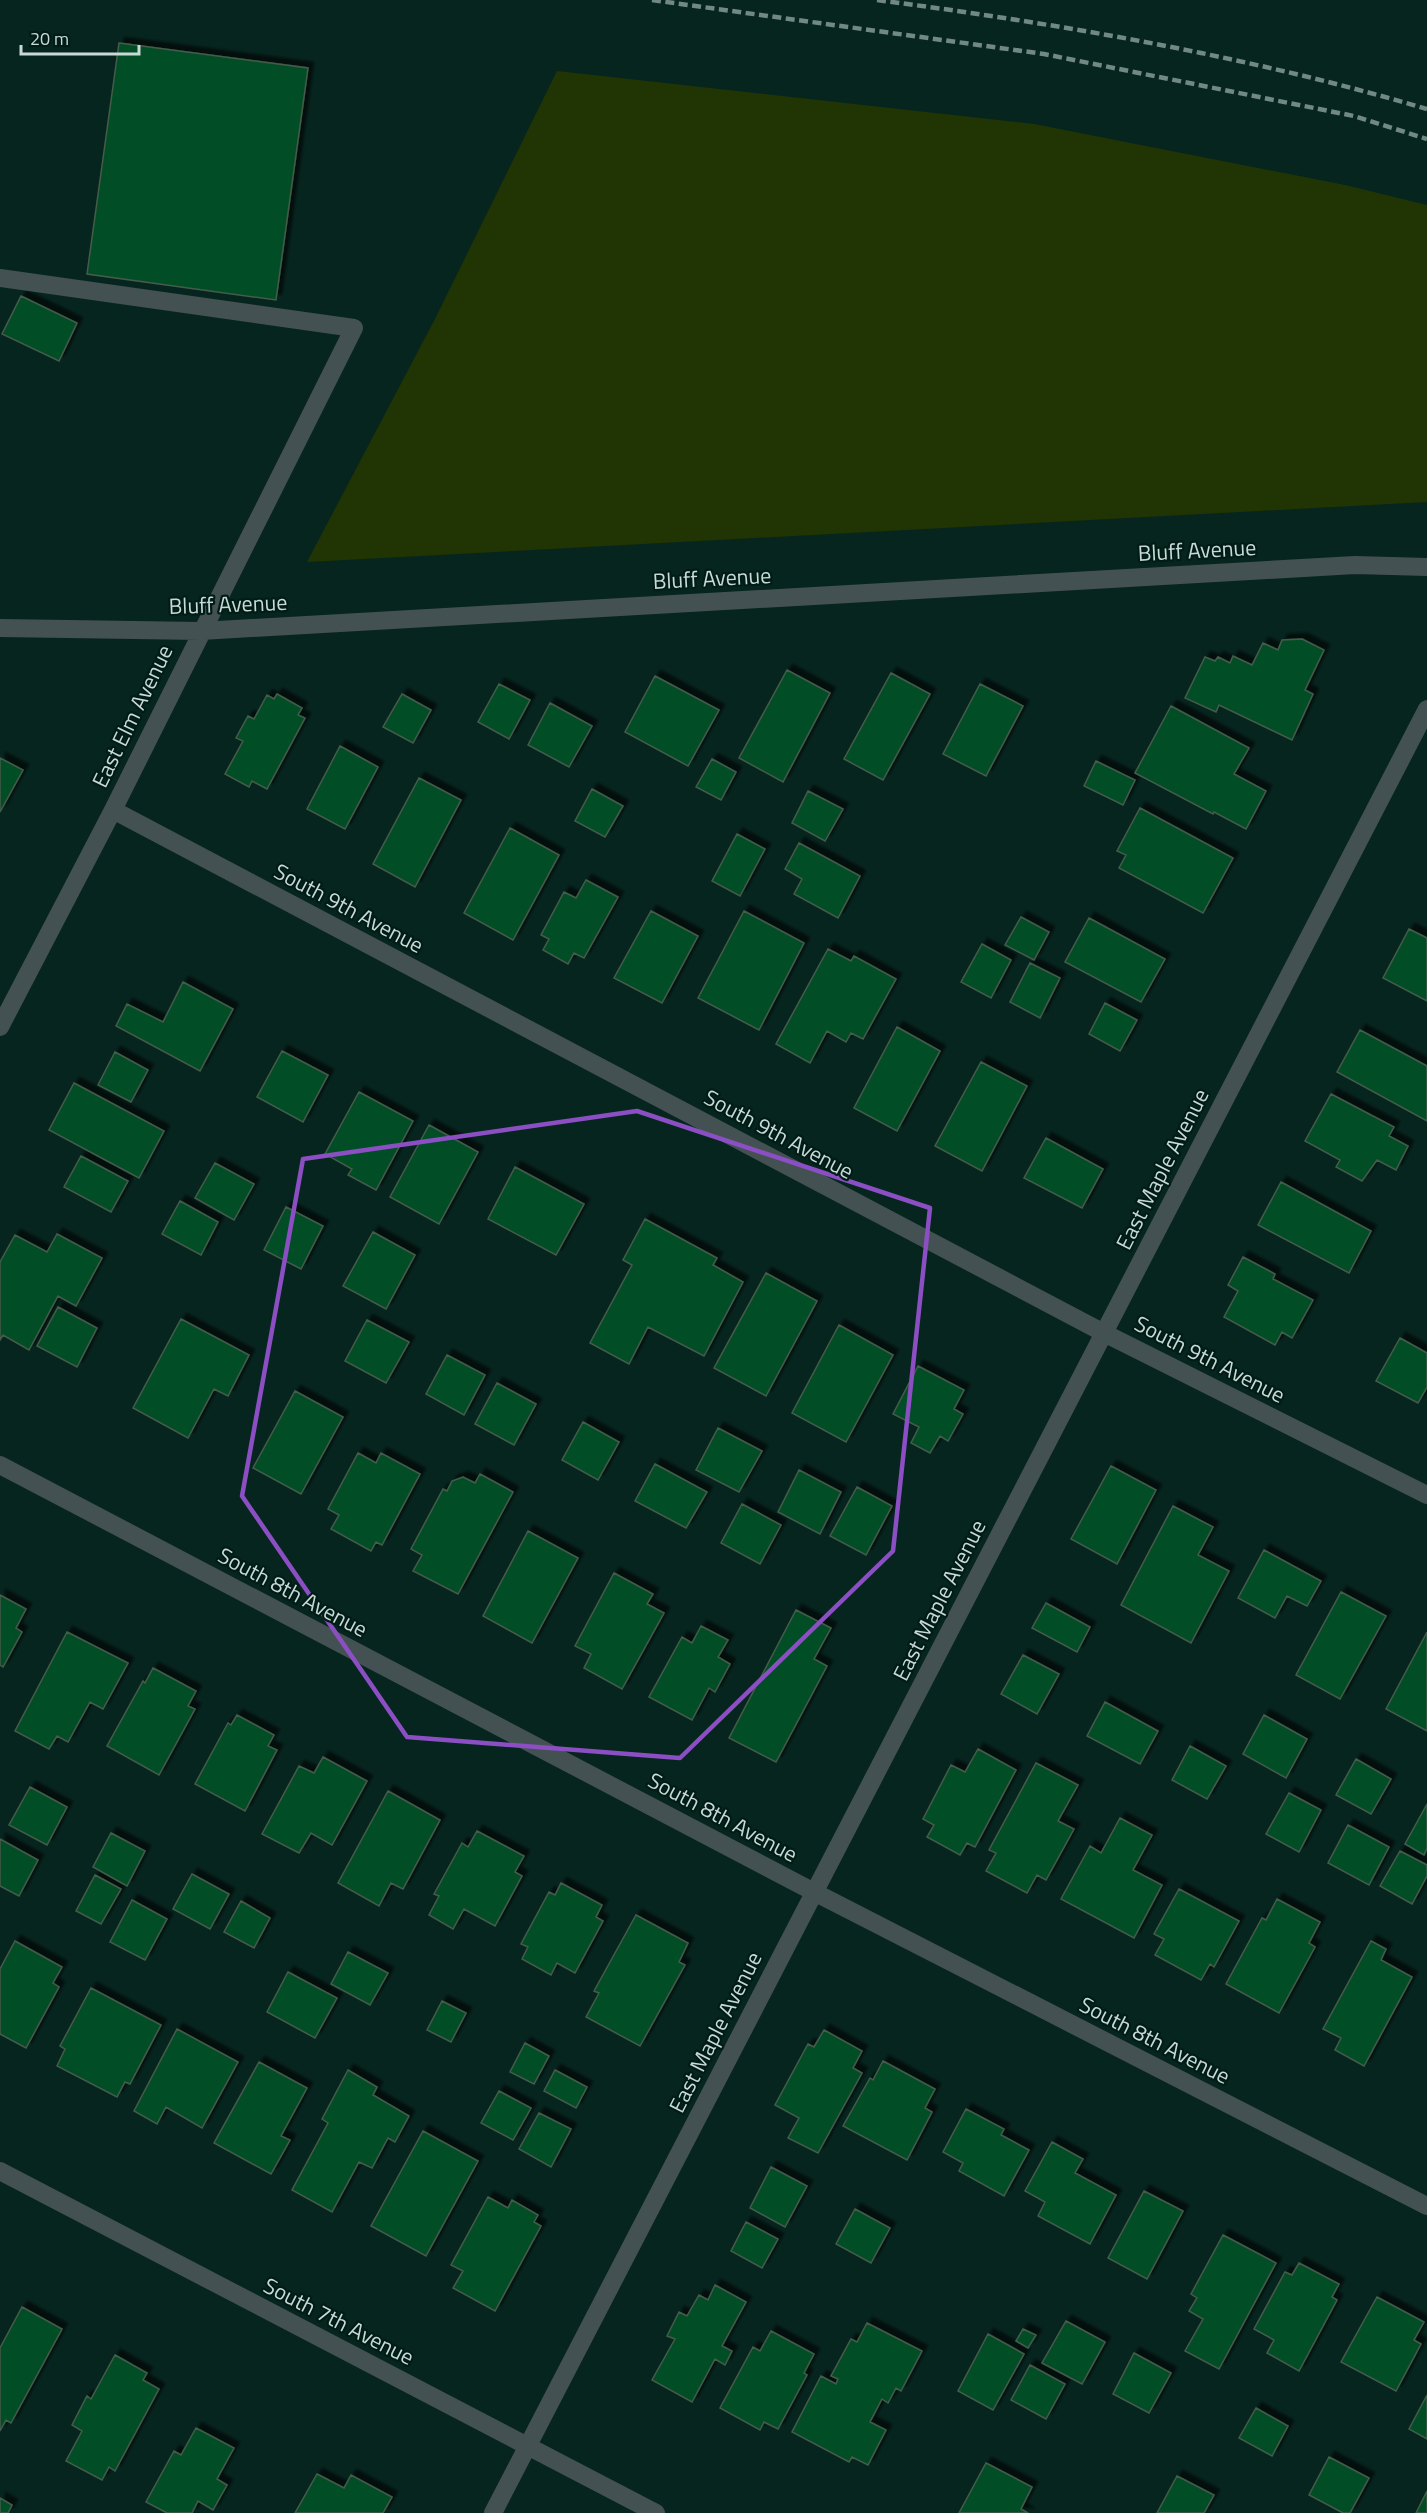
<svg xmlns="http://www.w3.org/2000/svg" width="1427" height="2513" font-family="'Titillium Web',sans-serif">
  <defs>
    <filter id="shadow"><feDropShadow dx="5.5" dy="-5.5" stdDeviation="1.5" flood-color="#0009"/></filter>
  </defs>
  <rect width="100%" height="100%" fill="#07251f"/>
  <path fill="#213403" d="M557,71l477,53 311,61 82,20v297l-1120,60 128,-243z"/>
  <path fill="#034d26" stroke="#455b4b" stroke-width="1.5" filter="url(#shadow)" d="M119,43l189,25 -32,232 -189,-26z
    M21,296l56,27 -18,38 -57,-27z
    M1302,639l22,11 -19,40 8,4 -21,46 -73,-35 -3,7 -31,-14 20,-41 10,4 3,-4 12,6 3,-7 19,9 11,-22 15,7 4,-10z
    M787,670l43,23 -47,89 -44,-24z
    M891,673l39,21 -47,86 -39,-21z
    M655,676l64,34 -31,56 -63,-34z
    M499,684l31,16 -21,39 -31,-17z
    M980,684l43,22 -37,70 -43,-22z
    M277,694l25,14 -4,7 7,3 -38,71 -15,-8 -3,6 -24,-13 18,-33 -7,-3 12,-22 6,3 13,-24 7,4z
    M402,694l29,16 -18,33 -30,-16z
    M550,703l42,23 -23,41 -41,-22z
    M1171,706l78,42 -15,26 32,17 -20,38 -32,-17 -1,2 -78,-41z
    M340,746l38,21 -33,62 -38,-20z
    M0,758l23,12 -23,42z
    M712,759l24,13 -15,28 -25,-13z
    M1096,761l39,19 -12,25 -39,-19z
    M419,778l42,22 -46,87 -42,-23z
    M592,789l31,17 -18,31 -30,-16z
    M808,791l35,18 -18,32 -33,-18z
    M1140,808l93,50 -30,55 -84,-45 7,-13 -9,-4z
    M510,828l49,27 -46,85 -49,-27z
    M737,834l28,15 -25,47 -28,-15z
    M799,843l61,33 -22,42 -44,-24 8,-15 -17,-10z
    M586,880l32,17 -34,61 -10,-5 -6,11 -25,-14 6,-11 -8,-4 23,-43 12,6z
    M651,911l47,25 -36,67 -48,-25z
    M744,911l60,32 -45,87 -61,-32z
    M1021,917l28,15 -15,28 -29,-15z
    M1089,918l76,41 -24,43 -76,-40z
    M1409,929l18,9v63l-44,-23z
    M982,944l29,16 -20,38 -30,-16z
    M828,949l23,12 3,-5 42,23 -33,60 -12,-6 -5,9 -19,-11 -17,32 -34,-19z
    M1030,963l30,15 -20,40 -30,-16z
    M183,982l50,27 -33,62 -84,-45 11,-22 36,18z
    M1105,1003l32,17 -17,31 -31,-17z
    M897,1027l43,24 -43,80 -43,-23z
    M1360,1030l67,36v55l-90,-49z
    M282,1051l46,24 -25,47 -46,-25z
    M115,1052l33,18 -17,32 -33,-17z
    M981,1062l46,24 -45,85 -47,-25z
    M74,1083l90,48 -25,47 -90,-48z
    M359,1092l54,29 -37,69 -28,-15 4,-6 -27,-15z
    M1331,1094l63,33 -5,9 19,10 -12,24 -19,-10 -15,21 -26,-14 4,-7 -35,-19z
    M429,1125l49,27 -39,72 -49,-27z
    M1046,1138l57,31 -21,39 -58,-30z
    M81,1156l47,25 -17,31 -47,-25z
    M215,1163l39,21 -20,36 -39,-22z
    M515,1167l69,37 -28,51 -68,-36z
    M1281,1182l90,49 -22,42 -91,-48z
    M180,1201l38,21 -17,33 -39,-21z
    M286,1207l37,19 -22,43 -37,-19z
    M645,1219l72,39 -4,7 30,17 -39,74 -56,-29 -19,37 -39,-21 42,-78 -9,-5z
    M373,1232l42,23 -29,54 -43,-23z
    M57,1234l45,24 -26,48 -18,-10 -29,54 -26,-15 -3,5v-78l15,-27 32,17z
    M1243,1257l32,17 -2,5 40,21 -21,38 -10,-6 -7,13 -51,-28 14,-26 -10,-6z
    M766,1273l51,28 -51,95 -52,-28z
    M58,1307l39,21 -20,39 -40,-21z
    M181,1319l68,36 -21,41 -14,-7 -26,49 -55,-30z
    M367,1320l42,22 -23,41 -41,-22z
    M839,1325l54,30 -47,87 -54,-29z
    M1400,1338l27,15v34l-9,16 -42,-22z
    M447,1355l38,20 -21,40 -38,-21z
    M918,1366l46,24 -10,19 9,5 -15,27 -8,-5 -10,17 -19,-10 8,-16 -26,-13z
    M497,1383l39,21 -22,41 -39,-21z
    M295,1391l48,26 -42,77 -48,-26z
    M583,1422l36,20 -21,38 -36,-20z
    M718,1428l44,23 -23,41 -43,-22z
    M358,1453l18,10 5,-10 39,21 -38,71 -6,-3 -5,9 -40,-22 8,-14 -11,-6z
    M655,1464l52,28 -21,36 -51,-27z
    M1111,1466l45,24 -39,74 -46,-25z
    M799,1470l42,22 -21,42 -42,-22z
    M480,1474l33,18 -55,102 -45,-23 9,-16 -11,-6 32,-60 4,2 5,-10 11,-4 12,6z
    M857,1487l35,19 -26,49 -36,-19z
    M742,1504l39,21 -21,39 -39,-21z
    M1173,1506l40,21 -15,28 31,16 -38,72 -70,-38z
    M528,1531l50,27 -46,85 -49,-27z
    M1264,1550l57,31 -14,25 -20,-10 -12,22 -37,-20z
    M614,1573l39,21 -6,10 17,9 -42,76 -38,-21 7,-14 -16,-8z
    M1341,1592l45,24 -46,83 -44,-24z
    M0,1595l26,14 -10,19 6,4 -19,35 -3,-2z
    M1046,1603l44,24 -13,25 -45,-24z
    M796,1610l35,18 -17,31 13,7 -51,96 -47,-24z
    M701,1626l27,14 -10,17 12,7 -15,28 -6,-4 -17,32 -43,-23 33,-60 10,6z
    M67,1632l61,31 -25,46 -13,-7 -22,40 -11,-6 -8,13 -34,-18z
    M1427,1632v99l-41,-22z
    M1023,1655l36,19 -22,40 -36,-20z
    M153,1668l43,23 -8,15 7,3 -36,66 -52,-29 36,-65 2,2z
    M1105,1702l53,29 -18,33 -53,-28z
    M237,1715l37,20 -6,11 9,4 -32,61 -50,-27 33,-61 3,2z
    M1264,1715l43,24 -21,39 -43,-24z
    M1190,1746l36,20 -19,33 -35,-19z
    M978,1749l38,21 -41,77 -8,-4 -7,12 -33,-18 7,-12 -11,-6 28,-54 14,7z
    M323,1757l44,24 -35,64 -21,-12 -12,20 -37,-19 37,-68 15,7z
    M1356,1759l35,20 -20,35 -35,-19z
    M1036,1763l42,22 -20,36 16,8 -28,51 -9,-5 -10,18 -41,-22 10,-18 -7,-3z
    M30,1787l37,20 -20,38 -38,-20z
    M388,1791l52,29 -37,69 -12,-6 -12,23 -41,-23z
    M1289,1793l32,17 -22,42 -33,-18z
    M1427,1804v44l-3,7 -19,-11z
    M1120,1818l32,17 -19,35 29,15 -28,53 -73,-39 29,-53 11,7z
    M1348,1825l41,22 -20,38 -41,-22z
    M477,1831l47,25 -9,16 7,4 -27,50 -31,-17 -11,20 -24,-14 10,-19 -5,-2 28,-51 6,4z
    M111,1833l34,18 -18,35 -34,-19z
    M0,1839l38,21 -19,36 -19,-10z
    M1400,1851l27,14v11l-15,28 -32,-18z
    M192,1874l37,20 -19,35 -37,-20z
    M95,1875l26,14 -20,35 -25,-13z
    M561,1883l41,22 -6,12 7,4 -28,52 -18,-10 -6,12 -29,-16 6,-12 -7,-3 28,-52 6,3z
    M1179,1889l60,32 -25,46 -4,-3 -9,16 -46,-25 9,-16 -10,-5z
    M1277,1899l43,23 -11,21 6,4 -36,66 -53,-29 36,-66 4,2z
    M132,1900l35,19 -22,41 -35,-18z
    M241,1901l29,17 -16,30 -30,-16z
    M636,1915l52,28 -9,19 6,3 -45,81 -54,-29 13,-24 -5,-2z
    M15,1941l47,26 -9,16 6,4 -33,61 -26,-14v-65z
    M1371,1941l15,8 -5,11 31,17 -48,89 -29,-16 6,-12 -18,-9z
    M348,1952l40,21 -18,32 -39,-21z
    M288,1972l49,26 -22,40 -48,-26z
    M91,1988l70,37 -31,59 -5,-2 -8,15 -60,-31 8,-17 -5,-3z
    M442,2001l24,12 -15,29 -24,-12z
    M177,2029l61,33 -36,66 -36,-21 -9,17 -23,-13z
    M824,2030l38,21 -9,17 9,5 -44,80 -30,-15 11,-20 -24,-13 33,-61 6,3z
    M525,2043l24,13 -15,28 -24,-12z
    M883,2061l52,28 -10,19 7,4 -25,48 -64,-34 27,-48 3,2z
    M259,2062l48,26 -26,48 9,4 -19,34 -57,-31z
    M348,2070l29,17 -4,8 36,21 -14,26 -7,-4 -16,30 -13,-6 -27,50 -40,-22 36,-67 -6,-4z
    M555,2070l32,17 -11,21 -32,-17z
    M499,2091l32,17 -18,32 -32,-17z
    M966,2109l38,20 -3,6 28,15 -25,46 -45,-25 4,-8 -20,-11z
    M539,2113l32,16 -20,38 -32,-18z
    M423,2131l55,30 -52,95 -55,-30z
    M1052,2142l31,17 -8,14 41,22 -26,49 -52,-28 7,-14 -20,-11z
    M771,2167l36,19 -22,41 -35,-19z
    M1144,2191l39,20 -36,68 -39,-21z
    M488,2197l20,11 4,-8 26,15 -4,7 7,4 -46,85 -42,-23 10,-17 -12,-6z
    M855,2209l35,19 -19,35 -35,-19z
    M746,2222l32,17 -16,29 -31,-17z
    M1223,2235l53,28 -57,106 -34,-18 18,-32 -14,-8 8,-13 -6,-4z
    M1299,2263l40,21 -7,13 5,3 -38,71 -32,-18 7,-13 -20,-11 31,-57 7,3z
    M715,2285l31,17 -24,44 10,5 -7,14 -10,-6 -23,43 -40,-22 23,-41 -8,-3 12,-24 8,4 12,-21 9,5z
    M1377,2297l47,25 -10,18 7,4 -25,47 -55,-29z
    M22,2307l40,22 -51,94 -5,-3 -6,11v-83z
    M1066,2321l39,21 -23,42 -40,-21z
    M867,2323l55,28 -21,40 -5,-3 -8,15 -6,-4 -12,23 16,8 -18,35 -16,-8 -3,5 -57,-30 29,-56 15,8 2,-5 -7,-3 20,-37 6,3z
    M1023,2329l13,6 -8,13 -12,-7z
    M771,2331l43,23 -10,19 3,2 -29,54 -14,-7 -4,8 -40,-22 33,-61 7,4z
    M988,2334l36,20 -31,56 -35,-19z
    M1134,2353l37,20 -22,40 -36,-19z
    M115,2355l32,18 -4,7 16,9 -44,82 -6,-4 -7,13 -36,-19 16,-30 -10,-6 15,-29 4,3z
    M1030,2365l35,19 -19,35 -35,-19z
    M1427,2395v44l-18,-10z
    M1256,2408l32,18 -16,30 -33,-18z
    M196,2428l38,20 -17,31 10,6 -14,25 -15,-9 -6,12h-25l-21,-11 28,-51 7,4z
    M1329,2457l40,21 -19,35h-7l-34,-18z
    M986,2463l46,24 -11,22 7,4h-69z
    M317,2474l27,14 7,-13 41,22 -9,16h-88z
    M1177,2476l37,19 -10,18h-47z
    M1427,2491v22h-11z
    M0,2498l12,7 -4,8h-8z"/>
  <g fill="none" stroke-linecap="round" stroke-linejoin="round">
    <path stroke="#445152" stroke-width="18" d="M0,278l354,50 -241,482 -113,217
      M0,628l201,3 1154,-66 72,2
      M113,810l991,523 323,162
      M0,1465l814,427 613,314
      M0,2171l656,342
      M493,2513l934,-1804"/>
    <path stroke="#728883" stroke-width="4.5" stroke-dasharray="9 4.5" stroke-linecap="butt" d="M652,0l392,54 310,62 73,23
      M877,0c184,24 371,56 550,109"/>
  </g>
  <path fill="none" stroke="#8b4fc3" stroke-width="4.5" stroke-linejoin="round" d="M637,1111l293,97 -37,343 -213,207 -273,-21 -165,-241 61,-337z"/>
  <g text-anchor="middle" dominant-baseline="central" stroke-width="4.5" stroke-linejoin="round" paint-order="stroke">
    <g font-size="22" fill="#c9d9d5" stroke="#001c16">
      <text transform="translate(1197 550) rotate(-3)">Bluff Avenue</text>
      <text transform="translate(712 578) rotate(-3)">Bluff Avenue</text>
      <text transform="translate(228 604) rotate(-2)">Bluff Avenue</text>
      <text transform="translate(132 716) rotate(-64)">East Elm Avenue</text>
      <text transform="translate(349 908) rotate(28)">South 9th Avenue</text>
      <text transform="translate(779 1134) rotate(28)">South 9th Avenue</text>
      <text transform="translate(1162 1169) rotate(-63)">East Maple Avenue</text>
      <text transform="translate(1210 1359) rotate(27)">South 9th Avenue</text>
      <text transform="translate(293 1592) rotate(28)">South 8th Avenue</text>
      <text transform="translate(939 1600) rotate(-63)">East Maple Avenue</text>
      <text transform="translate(723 1817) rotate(28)">South 8th Avenue</text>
      <text transform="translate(715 2032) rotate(-63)">East Maple Avenue</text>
      <text transform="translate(1155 2040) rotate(27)">South 8th Avenue</text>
      <text transform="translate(339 2321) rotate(27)">South 7th Avenue</text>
    </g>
  </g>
  <path d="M21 45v9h118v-9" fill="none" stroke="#c9d9d5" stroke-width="3"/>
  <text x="30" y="45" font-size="18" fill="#c9d9d5" stroke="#001c16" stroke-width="4.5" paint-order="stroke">20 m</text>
</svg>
